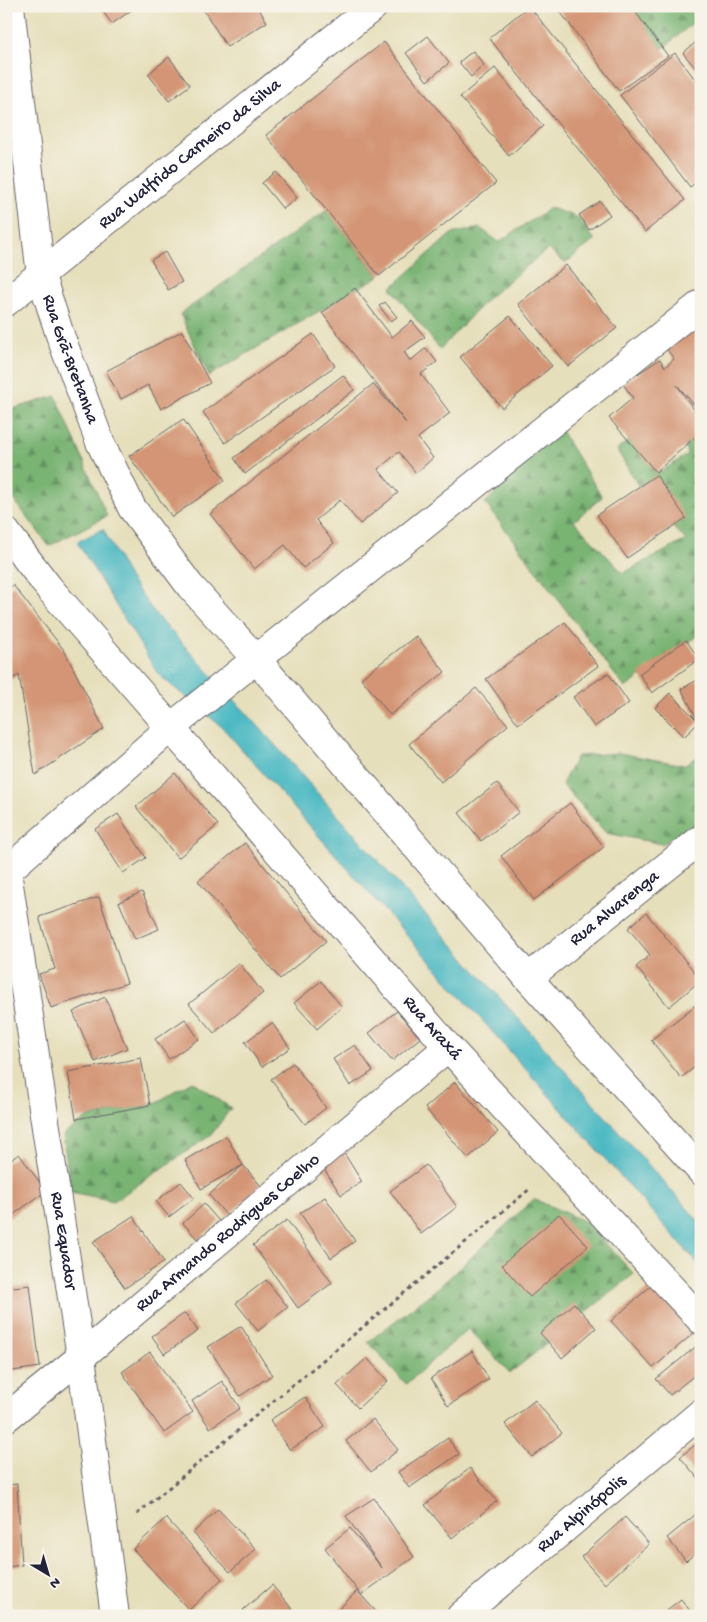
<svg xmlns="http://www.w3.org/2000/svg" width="707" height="1622" font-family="'Gochi Hand',sans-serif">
  <defs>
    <pattern id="forest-firs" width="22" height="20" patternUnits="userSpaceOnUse" patternTransform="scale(1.25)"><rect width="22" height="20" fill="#79b473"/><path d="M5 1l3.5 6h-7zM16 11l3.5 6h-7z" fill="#639260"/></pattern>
  </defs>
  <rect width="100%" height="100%" fill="#f7f3e8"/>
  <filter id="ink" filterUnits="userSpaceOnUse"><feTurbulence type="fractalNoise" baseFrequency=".02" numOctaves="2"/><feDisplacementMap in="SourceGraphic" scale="10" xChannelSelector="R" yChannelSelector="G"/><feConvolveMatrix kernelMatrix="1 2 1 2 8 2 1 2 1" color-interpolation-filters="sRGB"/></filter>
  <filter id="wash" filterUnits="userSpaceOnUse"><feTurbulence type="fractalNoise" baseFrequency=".0096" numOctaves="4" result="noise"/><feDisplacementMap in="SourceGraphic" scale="20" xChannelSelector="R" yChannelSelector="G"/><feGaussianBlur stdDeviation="1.12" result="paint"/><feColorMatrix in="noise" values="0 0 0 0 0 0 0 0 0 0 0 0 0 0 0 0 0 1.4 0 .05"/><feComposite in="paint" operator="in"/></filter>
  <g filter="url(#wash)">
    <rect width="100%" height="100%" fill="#e6dfbb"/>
    <path fill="url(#forest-firs)" stroke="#4e6b57" d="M627,6h74v10l-39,33z
      M550,208l27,9 18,23 -30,23 -17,-14 -59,48 -49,52 -49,-61 60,-54 29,-6 19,14z
      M327,210l52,66 -170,100 -29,-62z
      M56,396l51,120 -58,30 -43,-57v-78z
      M560,429l42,68 -28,24 49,52 63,-33 -37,-36 -32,-54 18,-15 22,39 30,-19 -3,-19 17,-6v203l-76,55 -140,-185z
      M619,753l65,12 17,-11v66l-39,24 -56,-11 -44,-49 15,-28z
      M192,1081l39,27 -20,27 -97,66 -43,-9 -8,-57 24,-17 70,-16z
      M534,1199l52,23 48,52 -124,99 -42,-44 -62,55 -38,-42 71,-55z"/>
    <path fill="#4bb9c3" stroke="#366e7f" d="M103,529l26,49 28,38 94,102 450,506v43l-479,-540 -63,-52 -82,-133z"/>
    <g id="blocks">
      <path fill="#d39574" d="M99,6h38l-25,18z
        M201,6h56l10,16 -40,25z
        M529,6l156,194 -40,32 -156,-194z
        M556,6h75l37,50 -49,35z
        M428,36l21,27 -22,18 -21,-28z
        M701,38v37l-18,-22z
        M384,42l112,141 -117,93 -113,-141z
        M473,51l11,14 -13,12 -12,-15z
        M675,53l26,34v92l-11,8 -70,-92z
        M169,57l21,28 -21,16 -21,-27z
        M495,68l48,58 -34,30 -49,-59z
        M276,172l21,26 -14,11 -21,-26z
        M600,201l10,14 -21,15 -10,-15z
        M165,252l17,30 -14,8 -17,-30z
        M566,265l51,63 -49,39 -50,-63z
        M355,288l37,49 20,-16 13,16 -21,15 6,9 16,-13 11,14 -16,12 29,39 -32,25 15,20 -17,15 -17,-21 -21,17 20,24 -38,31 -20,-24 -24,20 18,23 -31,25 -18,-23 -31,24 -44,-55 163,-130 33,39 -84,-110z
        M385,302l12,15 -6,4 -12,-15z
        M510,316l42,50 -50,42 -42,-51z
        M692,328l9,11v65l-4,4 -20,-23 24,35v12l-45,40 -47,-54 24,-20 -10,-14 37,-25 5,8 9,-8 -9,-12z
        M182,331l28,52 -49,26 -13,-24 -27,14 -15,-28z
        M313,334l22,32 -110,77 -22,-31z
        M343,375l11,15 -109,84 -11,-16z
        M183,419l42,61 -53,37 -43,-61z
        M656,475l30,43 -59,40 -30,-43z
        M701,516v10l-5,-7z
        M13,585l51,65 40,79 -69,46 -16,-100 -11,6 -2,-8v-82z
        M565,622l33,44 -80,58 -32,-45z
        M416,636l29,36 -55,43 -29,-37z
        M686,640l13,19 -47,34 -13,-19z
        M608,673l21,30 -35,24 -21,-30z
        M701,678v43l-2,1 -18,-33z
        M476,688l32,37 -67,57 -32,-38z
        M670,693l29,29 -15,15 -29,-29z
        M175,773l43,52 -40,33 -42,-51z
        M497,783l22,29 -38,29 -22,-28z
        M570,803l34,44 -70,53 -33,-44z
        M118,814l28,44 -23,15 -28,-44z
        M245,843l81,98 -46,38 -82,-98z
        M142,892l17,37 -24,10 -16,-37z
        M99,897l28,86 -76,25 -12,-34 16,-5 -16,-52z
        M646,913l55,67 -32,27 -33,-40 14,-12 -22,-27z
        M239,963l24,30 -49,40 -25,-29z
        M321,981l21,26 -25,22 -23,-26z
        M105,997l22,51 -32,14 -22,-50z
        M701,1001v61l-20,16 -30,-38z
        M397,1011l23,27 -28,23 -23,-28z
        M185,1019l14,20 -30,20 -14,-20z
        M272,1023l18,25 -28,19 -17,-25z
        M355,1045l18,26 -23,15 -17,-27z
        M141,1058l9,47 -74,14 -8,-47z
        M293,1063l33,45 -21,16 -34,-45z
        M455,1082l43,50 -30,26 -43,-50z
        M226,1136l17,29 -42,24 -16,-29z
        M344,1153l18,29 -21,13 -19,-29z
        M19,1154l27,37 -40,29v-57z
        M243,1165l18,21 -34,30 -18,-21z
        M426,1165l31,42 -36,27 -31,-43z
        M181,1182l13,16 -25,19 -13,-16z
        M325,1197l30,44 -24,17 -31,-45z
        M204,1204l15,17 -21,19 -15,-17z
        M559,1214l29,32 -58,51 -28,-32z
        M133,1216l31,46 -39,26 -32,-46z
        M287,1220l45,63 -34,25 -45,-63z
        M266,1280l22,27 -30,24 -22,-28z
        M653,1284l43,47 -43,37 -42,-47z
        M30,1285l10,82 -34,5v-84z
        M574,1303l22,25 -34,30 -22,-25z
        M185,1313l13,18 -34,23 -12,-18z
        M241,1326l31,49 -32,21 -32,-49z
        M698,1345l3,4v21l-31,25 -14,-16z
        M472,1351l17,28 -41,27 -17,-28z
        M150,1352l43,60 -29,21 -42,-61z
        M367,1358l21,23 -30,27 -21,-23z
        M222,1381l18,27 -30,20 -18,-27z
        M305,1397l20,30 -35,23 -20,-30z
        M535,1400l27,33 -30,24 -27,-33z
        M373,1419l25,31 -27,22 -25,-31z
        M448,1438l11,16 -50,34 -11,-16z
        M701,1440v42l-21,-25z
        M470,1468l27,33 -45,37 -27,-33z
        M17,1484l5,81 -16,2v-82z
        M374,1498l40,59 -53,38 19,21h-41l-3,-4 21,-21 4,4 -36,-47 25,-20 32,40 -36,-52z
        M218,1509l38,40 -26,23 -37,-39z
        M701,1510v38l-15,13 -19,-23z
        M625,1517l24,27 -44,40 -24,-27z
        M166,1518l56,61 -33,31 -56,-61z
        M272,1585l26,31h-50l-5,-6z
        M681,1599l13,17h-35z"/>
    </g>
  </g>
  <g filter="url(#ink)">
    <use href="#blocks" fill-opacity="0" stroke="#676468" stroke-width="1"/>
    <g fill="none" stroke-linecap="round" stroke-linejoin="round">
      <defs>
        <g id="minor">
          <path id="s1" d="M10,6l31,270 19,59 40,107 32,66 58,78 67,74 271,318 173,193"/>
          <path id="s2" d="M6,532l43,56 399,459 253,273"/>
          <path id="s3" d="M6,865l75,492 34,259"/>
          <path id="s4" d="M528,978l173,-139"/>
          <path id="s5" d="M6,1418l75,-61 367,-310"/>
          <path id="s6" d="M461,1616l240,-203"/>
        </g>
        <g id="major">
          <path id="s7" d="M6,302l368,-296"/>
          <path d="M6,872l164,-144 531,-424"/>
        </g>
      </defs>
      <use href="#minor" stroke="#676468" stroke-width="30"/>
      <use href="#major" stroke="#676468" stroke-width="30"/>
      <path stroke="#676468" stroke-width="3" stroke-dasharray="4 4" stroke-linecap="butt" d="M137,1514l394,-326"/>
      <use href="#minor" stroke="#fff" stroke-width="28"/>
      <use href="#major" stroke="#fff" stroke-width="28"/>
    </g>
  </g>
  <g text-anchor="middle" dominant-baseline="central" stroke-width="4" stroke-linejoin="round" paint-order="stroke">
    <g font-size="18" fill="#22223b" stroke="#f7f3e8">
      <text stroke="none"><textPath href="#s7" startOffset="236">Rua Walfrido Carneiro da Silva</textPath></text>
      <text stroke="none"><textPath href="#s1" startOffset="360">Rua Grã-Bretanha</textPath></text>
      <text stroke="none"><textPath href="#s4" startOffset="111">Rua Alvarenga</textPath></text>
      <text stroke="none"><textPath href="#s2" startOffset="654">Rua Araxá</textPath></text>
      <text stroke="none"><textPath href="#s5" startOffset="289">Rua Armando Rodrigues Coelho</textPath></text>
      <text stroke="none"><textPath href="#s3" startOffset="380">Rua Equador</textPath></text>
      <text stroke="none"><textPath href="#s6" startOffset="158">Rua Alpinópolis</textPath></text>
    </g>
  </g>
  <rect width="707" height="1622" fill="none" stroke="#f7f3e8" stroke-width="25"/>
  <g transform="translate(48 1574) rotate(142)" stroke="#f7f3e8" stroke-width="4" paint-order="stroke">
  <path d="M0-4L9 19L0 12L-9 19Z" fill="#22223b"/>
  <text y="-8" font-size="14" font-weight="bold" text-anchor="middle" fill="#22223b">N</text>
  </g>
</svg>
